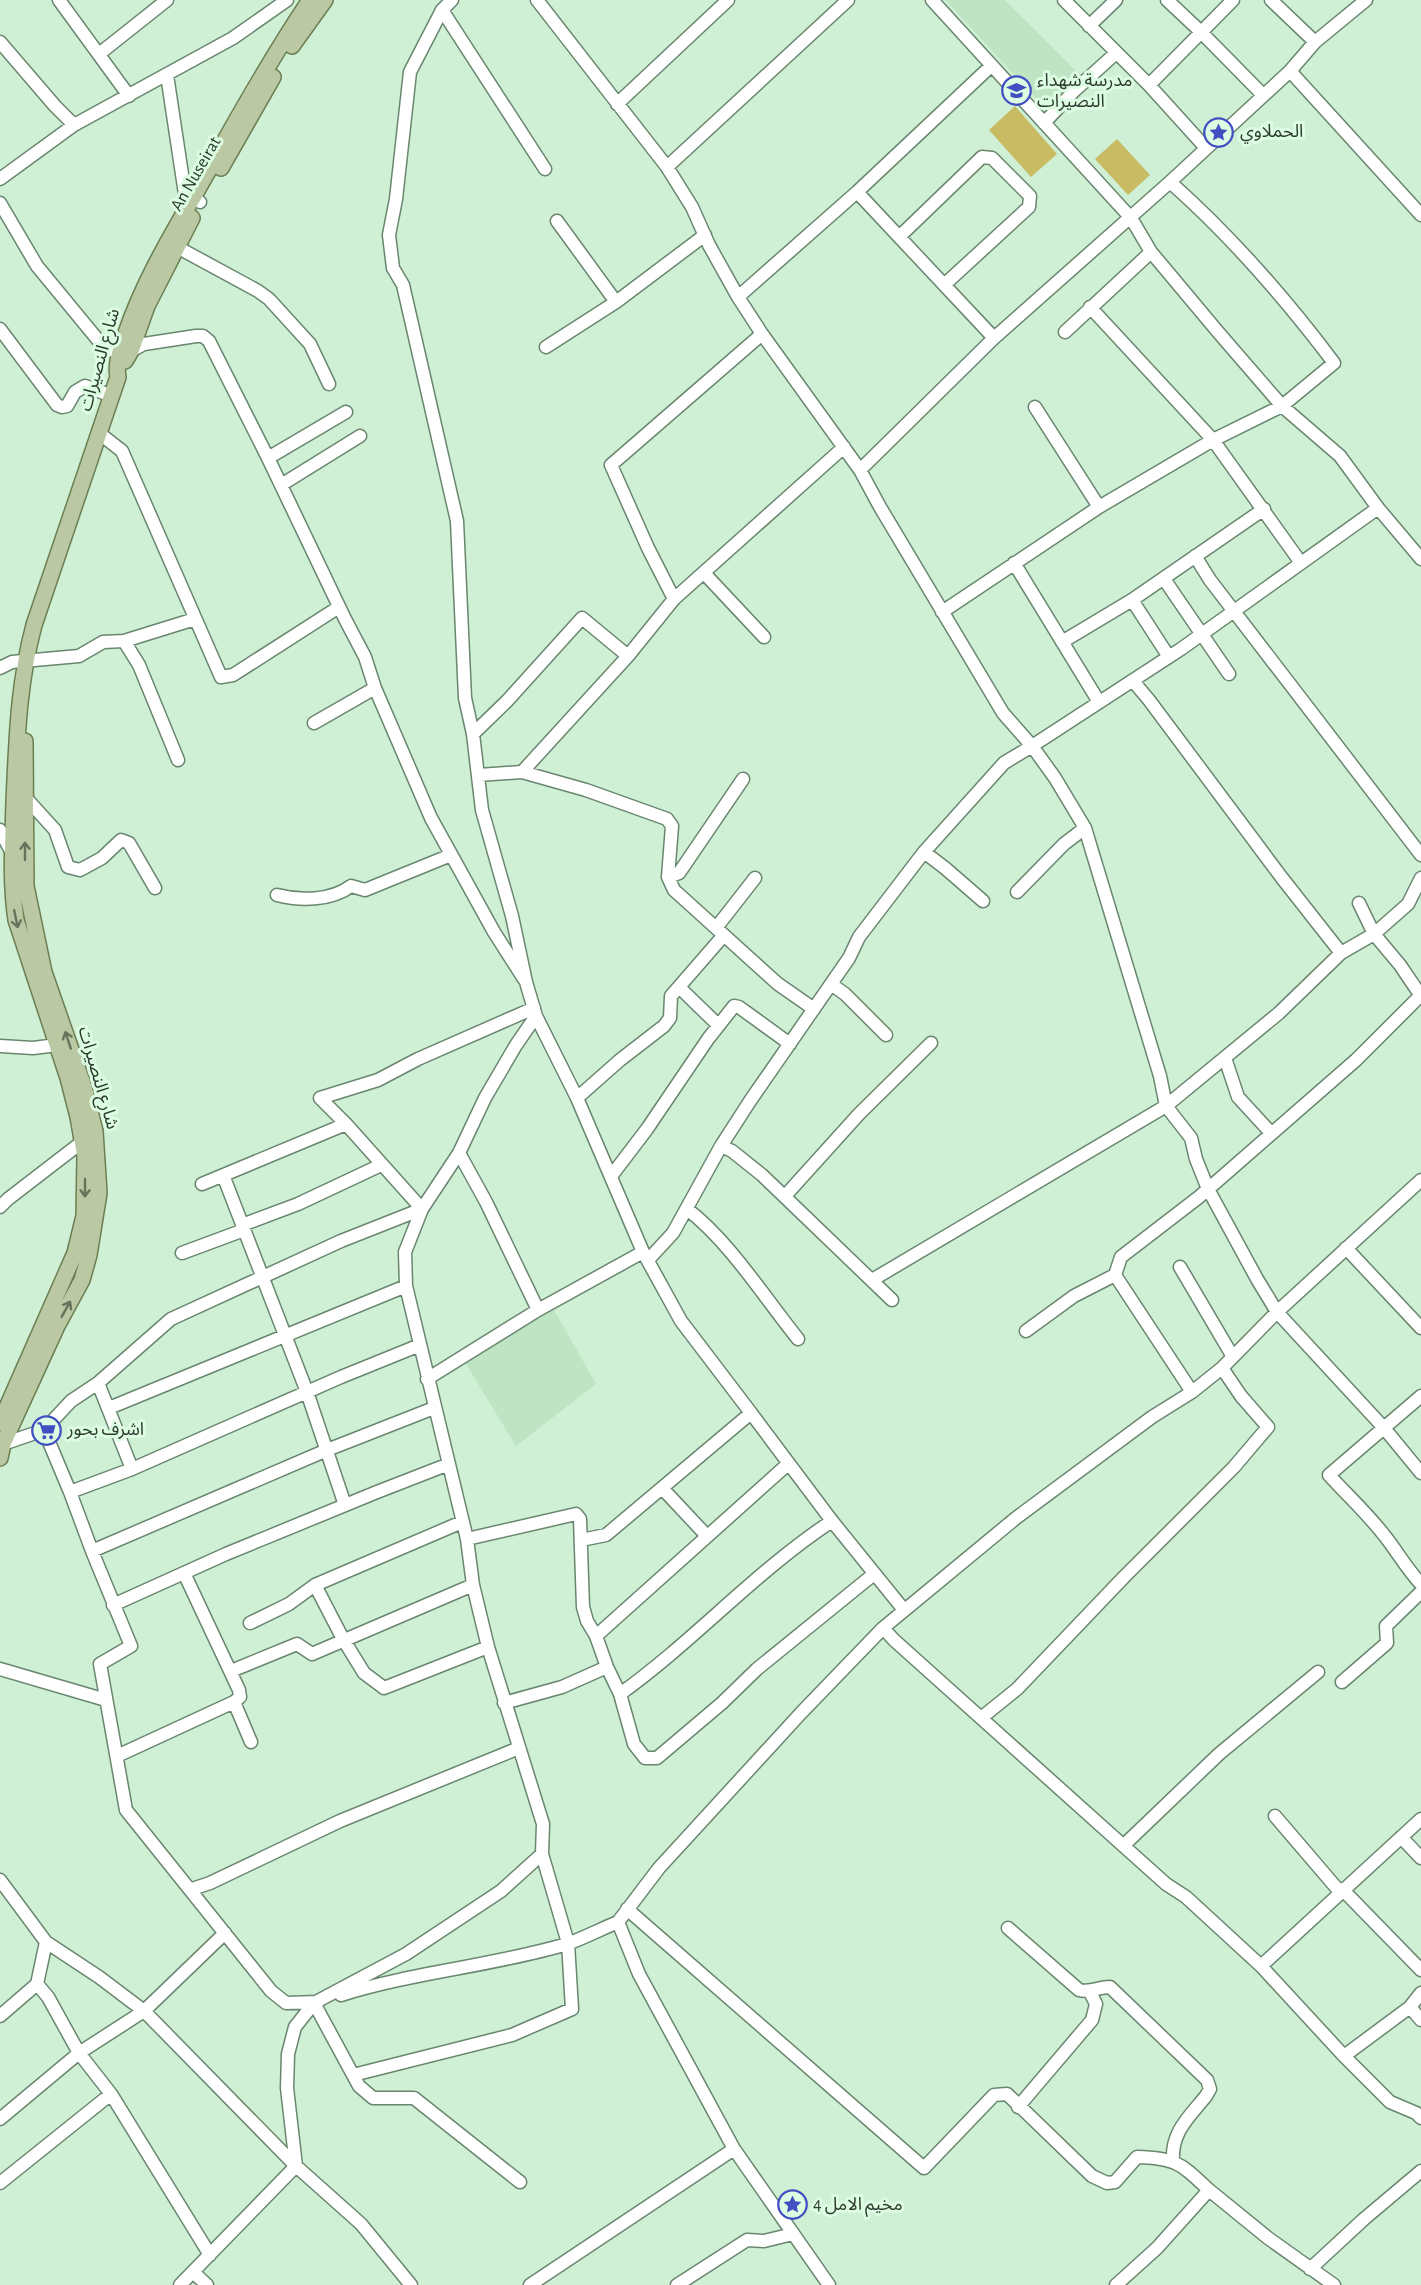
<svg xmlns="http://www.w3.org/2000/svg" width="1421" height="2285" font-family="'Alegreya Sans','Noto Sans Arabic',sans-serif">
  <rect width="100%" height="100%" fill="#cff0d5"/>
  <path fill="#bee4c4" d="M945,0h60l77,77 -35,33z
    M554,1310l42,74 -80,62 -50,-82 65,-42z"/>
  <path fill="#c9bb64" d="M1015,106l42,48 -26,23 -42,-47z
    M1117,139l33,36 -22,20 -33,-36z"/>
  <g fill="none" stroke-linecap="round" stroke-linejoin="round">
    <defs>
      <path id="minor" d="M59,0l70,96
        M452,0l-10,10 -32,62 -14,127 -7,36 4,33 10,17 54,236 8,177 8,36 9,76 30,106 14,66 10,34 41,82 66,154 38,69 70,92
        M537,0l130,167 25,40 17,38 29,52 24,37 98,136 20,37 123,206 29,33 23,32 30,50 75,248 6,30 25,32 5,21 12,30 49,90 20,33 107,116 37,45
        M932,0l199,218 20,34 67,80 64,74 58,50 38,52 43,51
        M1064,0l85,85 57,63
        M1167,0l34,32 62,63
        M1271,0l44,42
        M442,10l103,159
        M1089,26l27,-26
        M0,42l55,64 19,19
        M99,54l68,-54
        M1290,71l131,144
        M167,75l18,119 15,8
        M1149,85l84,-85
        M617,104l111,-104
        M1044,123l30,-32 42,-38
        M667,167l181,-167
        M0,179l74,-54 159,-87 54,-38
        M857,192l137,146
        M0,203l37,63 61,74 27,19
        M557,221l59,81
        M899,237l83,-80 10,1 38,38 -1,11 -85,78
        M177,247l81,44 11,8 41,45 19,40
        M738,297l119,-105 134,-126
        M1090,307l123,133 88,123
        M0,329l57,76 5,2 5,-1 8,-14 10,-6 27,10
        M1065,332l86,-80
        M546,347l70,-45 89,-67
        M131,351l13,-7 52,-8h7l6,5 59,117 77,161 20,38 10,31 56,130 63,114 30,47
        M1035,407l64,100
        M99,433l23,18 99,226 12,-2 106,-68
        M268,458l78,-46
        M860,470l134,-132 176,-156 120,-111 25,-29 51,-42
        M281,485l79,-49
        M1195,556l15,24 211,275
        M1014,563l85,139
        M704,573l60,64
        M1164,579l65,95
        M674,599l-26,-51 -37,-83 151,-131
        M1132,600l37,57
        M942,612l157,-105 114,-67 69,-34 52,-43c-49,-65 -103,-127 -164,-181
        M124,641l71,-22
        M1062,642l70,-42 132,-91
        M0,668l12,-6 67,-6 24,-14 21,-1 15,24 39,95
        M1133,681l16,19 133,178 59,75
        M314,723l61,-35
        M473,734l34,-33 75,-83 46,38
        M522,772l106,-116 46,-57 170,-152
        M479,775l43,-3 64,18 81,29 5,7 -4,51 6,13 104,94 36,25
        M26,798l29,32 13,37 12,3 22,-12 19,-18 8,3 26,45
        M0,830l12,23
        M924,852l21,16 38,33
        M668,877l11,-4 64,-94
        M1017,892l47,-48 21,-16
        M277,895c23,6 54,6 74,-9l14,4 86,-35
        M1359,903l15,31 26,31 21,31
        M716,928l39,-50
        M831,984l14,10 41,41
        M679,987l39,38
        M0,1046l33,2 24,-3
        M1225,1058l13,39 33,36
        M577,1098l43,-38 44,-34 6,-8 1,-22 53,-61
        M721,1146l11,5 30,24 130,125
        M459,1153l27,49 52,108
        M223,1175l84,217 38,113
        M612,1175l35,-46 61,-90 26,-33 5,1 51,37
        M202,1184l144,-60
        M785,1196l74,-82 72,-71
        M0,1207l8,-8 74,-57
        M687,1209c43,33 77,88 111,130
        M242,1225l56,-21 83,-39
        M1346,1248l75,80
        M182,1253l62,-23
        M648,1260l25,-27 48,-87 29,-45 99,-143 10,-21 65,-85 80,-89 28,-17 149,-97 197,-141
        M1180,1267l53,90
        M1115,1275l77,117
        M872,1280l294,-174 113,-93 62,-60 33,-19 34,-30 13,-26
        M1026,1331l48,-35 41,-21 6,-18 78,-60 157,-137 65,-65
        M427,1379l111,-69 105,-58
        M98,1383l34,86
        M1421,1396l-92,79c18,20 38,38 55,60 13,16 22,33 37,49
        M109,1408l297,-122
        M44,1430l26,62 62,-23 209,-92 79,-32
        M3,1444l41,-14 27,-29 27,-18 73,-64 170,-78 81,-32 -76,-85 -26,-26 58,-18 40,-21 116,-51
        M662,1488l44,47
        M70,1492l22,59
        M467,1539l109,-25 4,5 3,88 4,14 9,15 11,31 13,27 14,50 11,14h12l65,-55 35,-34 117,-95
        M581,1540l25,-5 145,-122 81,108 72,89
        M184,1573l55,117 1,7 -6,5
        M315,1585l28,54 21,34 20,15 104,-41
        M113,1605l113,-51 151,-62 72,-28
        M250,1623l39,-19 26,-19 147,-63
        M883,1628l11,12 272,244 20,13 75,69 83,90 46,46 26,11 5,5
        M596,1636l192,-172
        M0,1669l106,31
        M231,1671l66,-27 15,10 161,-69
        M1342,1682l45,-39 -1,-17 35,-34
        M620,1694c74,-53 136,-123 212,-173
        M504,1703l58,-16 45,-20
        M981,1718l36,-29 107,-112 110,-110 34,-40 -27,-31 -19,-28
        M117,1756l117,-54 17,40
        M1275,1816l65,76
        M1401,1837l20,21
        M1124,1845l95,-91 99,-82
        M0,1880l46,62 53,35 45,34 152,155 65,58 50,61
        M192,1889l18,-6 130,-62 179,-73
        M1342,1889l79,81
        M627,1909l297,259 70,-73 13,-1 85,82 15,7 8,-1 22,-25c40,1 44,7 72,33l-52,58 -41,37
        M1008,1928l71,62c12,3 19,-3 31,-3l97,93 3,9 -4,7c-17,21 -35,36 -33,65
        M1261,1966l160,-147
        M37,1984l11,13 31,56 32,41 99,161
        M341,1995c73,-23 152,-29 226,-51 17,-6 34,-15 51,-22
        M318,2002l-32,1 -15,-12 -145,-181 -26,-146 31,-18 -39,-95 235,-101 107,-42
        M314,2003l39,72 6,11 14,12h41l106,84
        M1410,2007l11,13
        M0,2016l37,-32 9,-42
        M1344,2056l66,-49 11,-14
        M353,2075l159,-40 60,-26 -4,-66 -26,-89
        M1018,2107l74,-87 4,-16 -6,-12
        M0,2119l79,-66 65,-42 81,-78
        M0,2183l111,-89
        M1209,2190l59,48 66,47
        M1310,2269l54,-50 57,-48
        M193,2272l14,13
        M180,2285l116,-119 -9,-78 1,-34 7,-27 19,-24 92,-49 95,-63 41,-37 1,-30 -55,-177 -15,-62 -6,-46 -61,-253 -1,-34 17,-43 37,-56 26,-55 31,-53 20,-29
        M530,2285l204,-136
        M677,2285l70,-45 17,1 29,-7
        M829,2285l-95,-136 -95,-175 -21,-52 41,-54 142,-155 82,-85 133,-110 136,-101 40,-25 30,-24 55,-56 144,-132"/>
      <path id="major" d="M292,46l33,-46
        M221,168l52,-91
        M125,361l6,-10 16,-45 45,-88
        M0,1423l75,-170 9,-37 1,-59 -7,-40 -10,-39 -52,-158c-6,-40 -3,-79 -2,-119 3,-62 4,-116 20,-176l84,-248c-3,-16 4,-30 8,-44 22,-65 60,-120 92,-180 29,-52 59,-104 92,-153
        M0,1458l3,-14 54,-118 25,-46 7,-25 10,-62 -4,-62 -11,-44 -40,-115 -18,-86 -1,-145"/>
    </defs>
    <use href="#minor" stroke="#69866e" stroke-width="15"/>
    <use href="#major" stroke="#6b7f52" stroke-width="18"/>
    <use href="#minor" stroke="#fff" stroke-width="12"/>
    <use href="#major" stroke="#bac8a3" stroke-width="15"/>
  </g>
  <defs><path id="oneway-shaft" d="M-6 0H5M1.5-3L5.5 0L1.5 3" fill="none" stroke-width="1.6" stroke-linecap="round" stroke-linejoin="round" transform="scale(1.5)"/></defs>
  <g stroke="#65735d">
    <use href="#oneway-shaft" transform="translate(25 851) rotate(-90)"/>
    <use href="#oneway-shaft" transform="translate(16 919) rotate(78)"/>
    <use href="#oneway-shaft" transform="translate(68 1040) rotate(-108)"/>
    <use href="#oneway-shaft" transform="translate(85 1188) rotate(90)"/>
    <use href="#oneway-shaft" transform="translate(66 1309) rotate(-61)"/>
  </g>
  <defs>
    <symbol id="school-ring" viewBox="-11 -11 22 22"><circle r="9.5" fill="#dcfde2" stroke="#414fc3" stroke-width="1.5"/><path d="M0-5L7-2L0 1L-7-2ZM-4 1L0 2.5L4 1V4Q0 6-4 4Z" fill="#414fc3"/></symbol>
    <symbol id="sight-ring" viewBox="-11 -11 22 22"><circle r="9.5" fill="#dcfde2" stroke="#414fc3" stroke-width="1.5"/><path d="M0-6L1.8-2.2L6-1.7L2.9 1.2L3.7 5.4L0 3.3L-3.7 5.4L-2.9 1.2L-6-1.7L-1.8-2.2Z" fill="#414fc3"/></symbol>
    <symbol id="supermarket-ring" viewBox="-11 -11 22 22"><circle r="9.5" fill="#dcfde2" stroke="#414fc3" stroke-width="1.5"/><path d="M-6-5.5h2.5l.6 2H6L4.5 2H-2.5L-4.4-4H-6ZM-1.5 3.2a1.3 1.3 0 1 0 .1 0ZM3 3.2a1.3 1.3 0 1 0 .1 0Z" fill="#414fc3"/></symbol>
  </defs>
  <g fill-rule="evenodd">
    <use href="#school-ring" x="1000" y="74" width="33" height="33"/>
    <use href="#sight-ring" x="1202" y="116" width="33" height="33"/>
    <use href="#supermarket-ring" x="30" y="1414" width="33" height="33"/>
    <use href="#sight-ring" x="776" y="2188" width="33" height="33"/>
  </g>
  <g text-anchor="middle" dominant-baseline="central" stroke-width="6" stroke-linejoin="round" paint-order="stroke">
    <g font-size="18" fill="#2d3a2f" stroke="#dcfde2" text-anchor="start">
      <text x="1037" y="81">مدرسة شهداء<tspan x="1037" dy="21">النصيرات</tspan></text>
      <text x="1240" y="132">الحملاوي</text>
      <text x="67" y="1430">اشرف بحور</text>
      <text x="813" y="2205">مخيم الامل 4</text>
    </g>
    <g font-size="18" fill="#2d3a2f" stroke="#dcfde2">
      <text transform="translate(196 174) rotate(-60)">An Nuseirat</text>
      <text transform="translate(100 360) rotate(-74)">شارع النصيرات</text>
      <text transform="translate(98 1078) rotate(74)">شارع النصيرات</text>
    </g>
  </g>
</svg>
